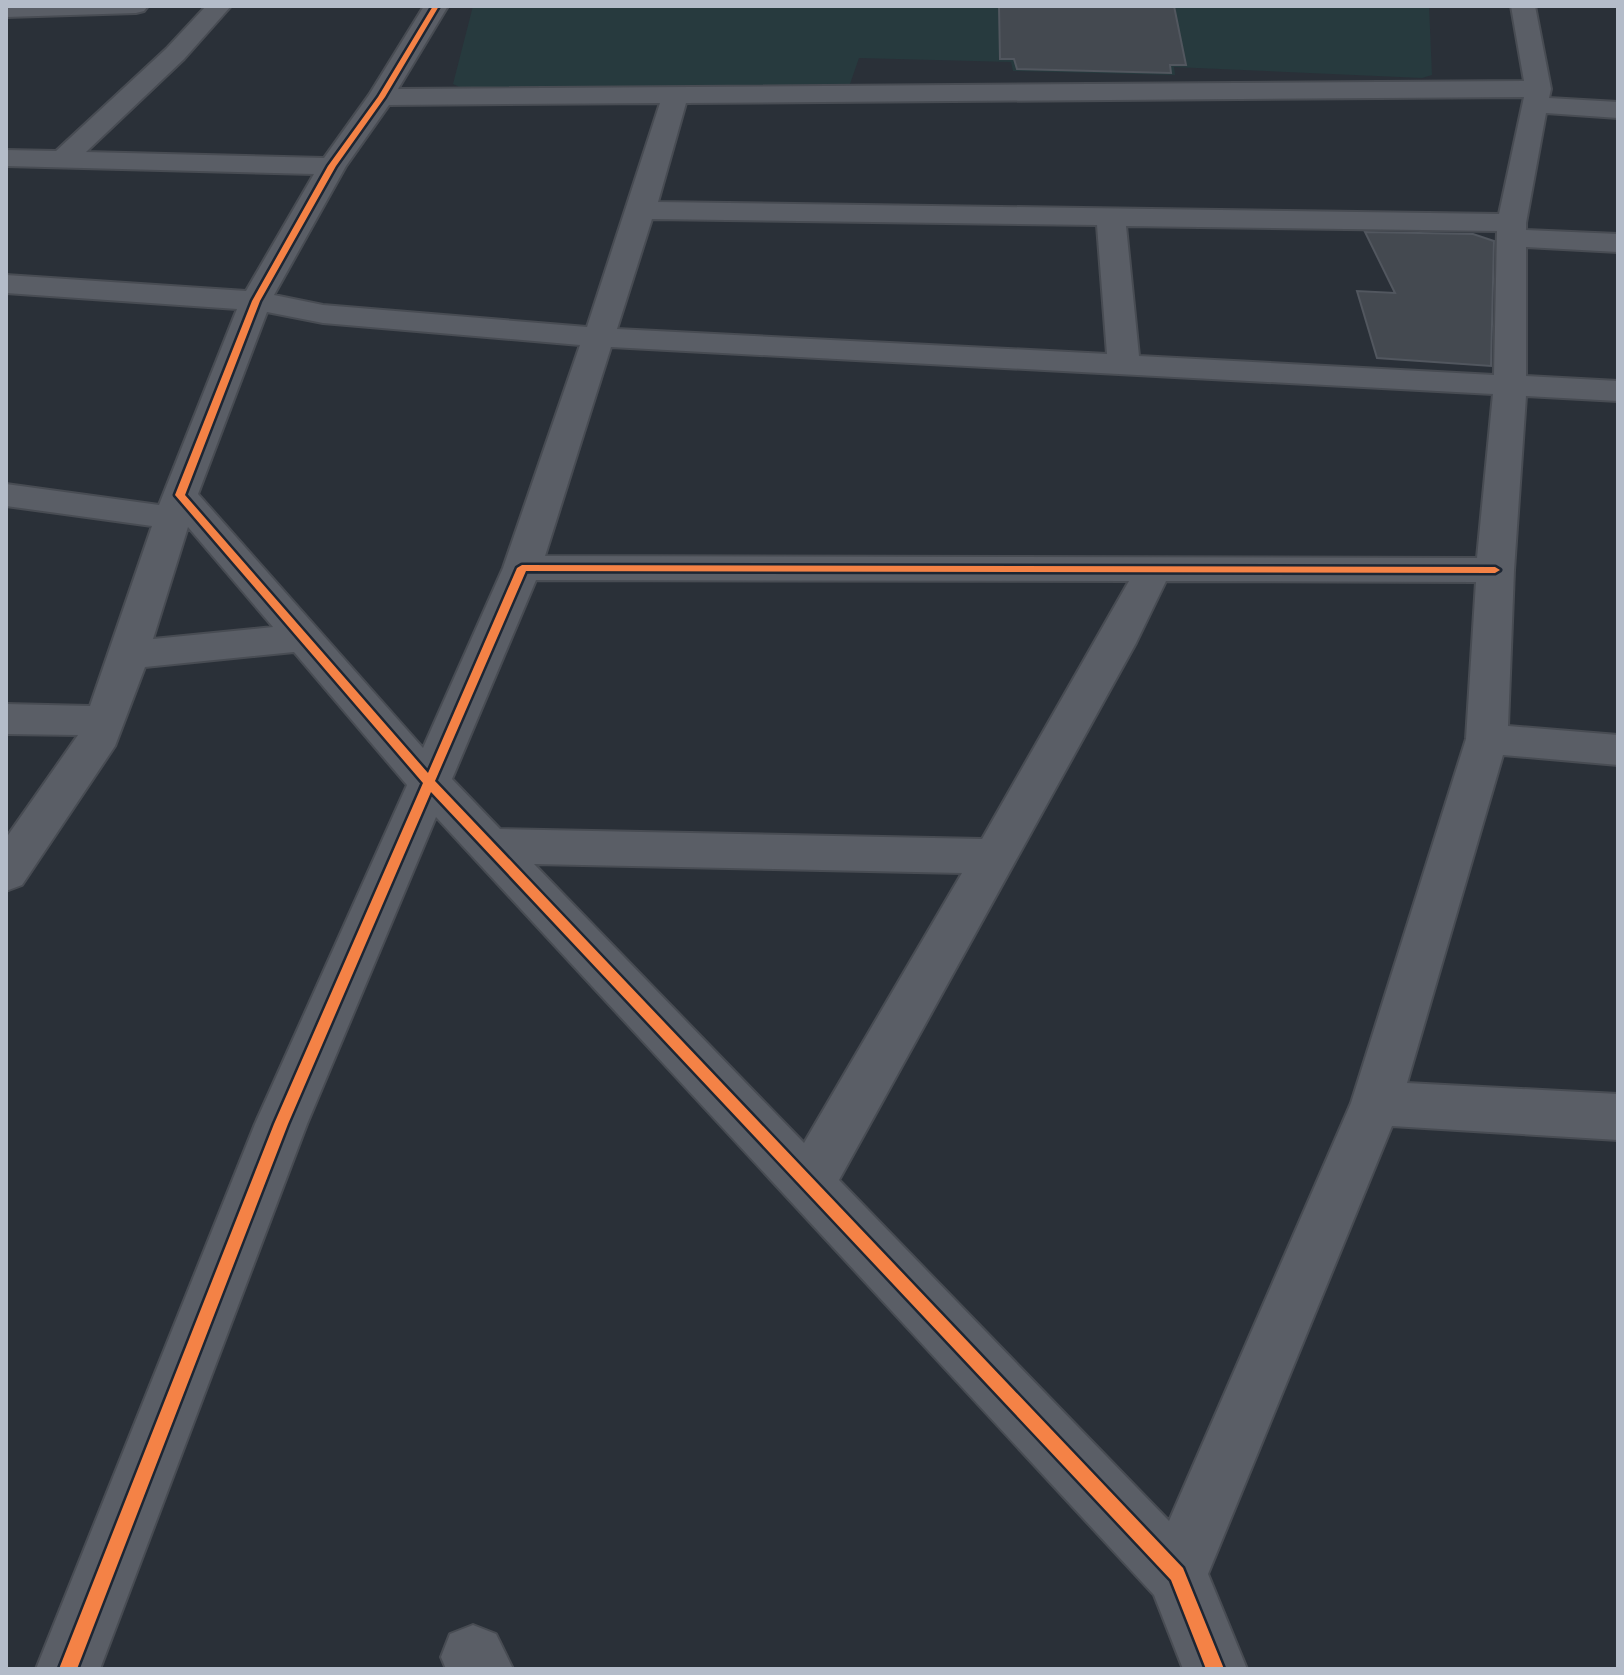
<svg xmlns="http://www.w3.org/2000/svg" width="1624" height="1675" font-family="'Varela Round',sans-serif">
  <rect width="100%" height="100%" fill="#2a3038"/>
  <path fill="#273a3e" d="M473,6h956l3,69 -10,3 -248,-11 1,8 -162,-4 -2,-9 -152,-4 -9,26 -384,6 -13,-6z"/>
  <path fill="#444950" stroke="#52575f" stroke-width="2" d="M999,6h175l12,59h-16l1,8 -154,-4 -3,-10h-14z
    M1365,232l108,2 21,7 -3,125 -114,-8 -20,-67 38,2z"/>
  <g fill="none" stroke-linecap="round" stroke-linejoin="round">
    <defs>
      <path id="minor" d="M6,6h142l-4,5 -8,2 -130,4z
        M206,6h25l-47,53 -98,93 238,6 45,-63 55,-89h24l-50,83 1126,-8 -13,-75h24l16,83 -2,9 69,4v16l-72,-5 -20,110v7l92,4v18l-92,-5v129l92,5v20l-92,-5 -12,174 -6,156 110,9v30l-115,-10 -96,328 211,11v46l-226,-14 -184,448 39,95h-64l-29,-74 -718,-778 -129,307 -207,545h-64l219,-545 152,-339 -113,-133 -149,15 -30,79 -93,139 -16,6v-53l72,-103 -72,-1v-30l84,2 62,-180 -146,-20v-22l153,21 78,-196 -231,-16v-18l240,16 68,-117 -308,-8v-16l50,1 110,-102zM1524,97l-25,117 -841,-12 28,-99zM660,103l-73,224 -264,-22 -49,-10 72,-129 43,-61zM652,219l445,6 10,129 -490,-25zM1126,226l371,5 -3,144 -355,-19zM267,312l56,11 257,22 -77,223 -80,180 -225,-254zM611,347l882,47 -16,164 -932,-2zM188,527l85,100 -120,12zM536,580l593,1 -147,258 -482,-10 -48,-50zM1166,581l310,1 -10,157 -115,364 -182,418 -330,-341 297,-537zM534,864l428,9 -158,270z
        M473,1625l23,9 17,35h-67l-5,-12 9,-23z"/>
    </defs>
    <use href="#minor" stroke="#484c53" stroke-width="4"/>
    <use href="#minor" fill="#5a5e66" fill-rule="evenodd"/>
    <defs>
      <path id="cycleway" d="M433,6h6l-54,91 -49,69 -76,135 -75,194 243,278 89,-205 5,-3 973,2 5,3 -5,3 -969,-2 -91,210 748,787 41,101h-18l-35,-89 -740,-788 -143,332 -211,545h-18l215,-545 149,-341 -248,-288 77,-194 76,-135 50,-69z"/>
    </defs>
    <use href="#cycleway" stroke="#1d2633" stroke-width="5"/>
    <use href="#cycleway" fill="#f48246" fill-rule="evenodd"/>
  </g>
  <rect width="1624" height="1675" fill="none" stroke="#b4bcc9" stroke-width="16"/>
</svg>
